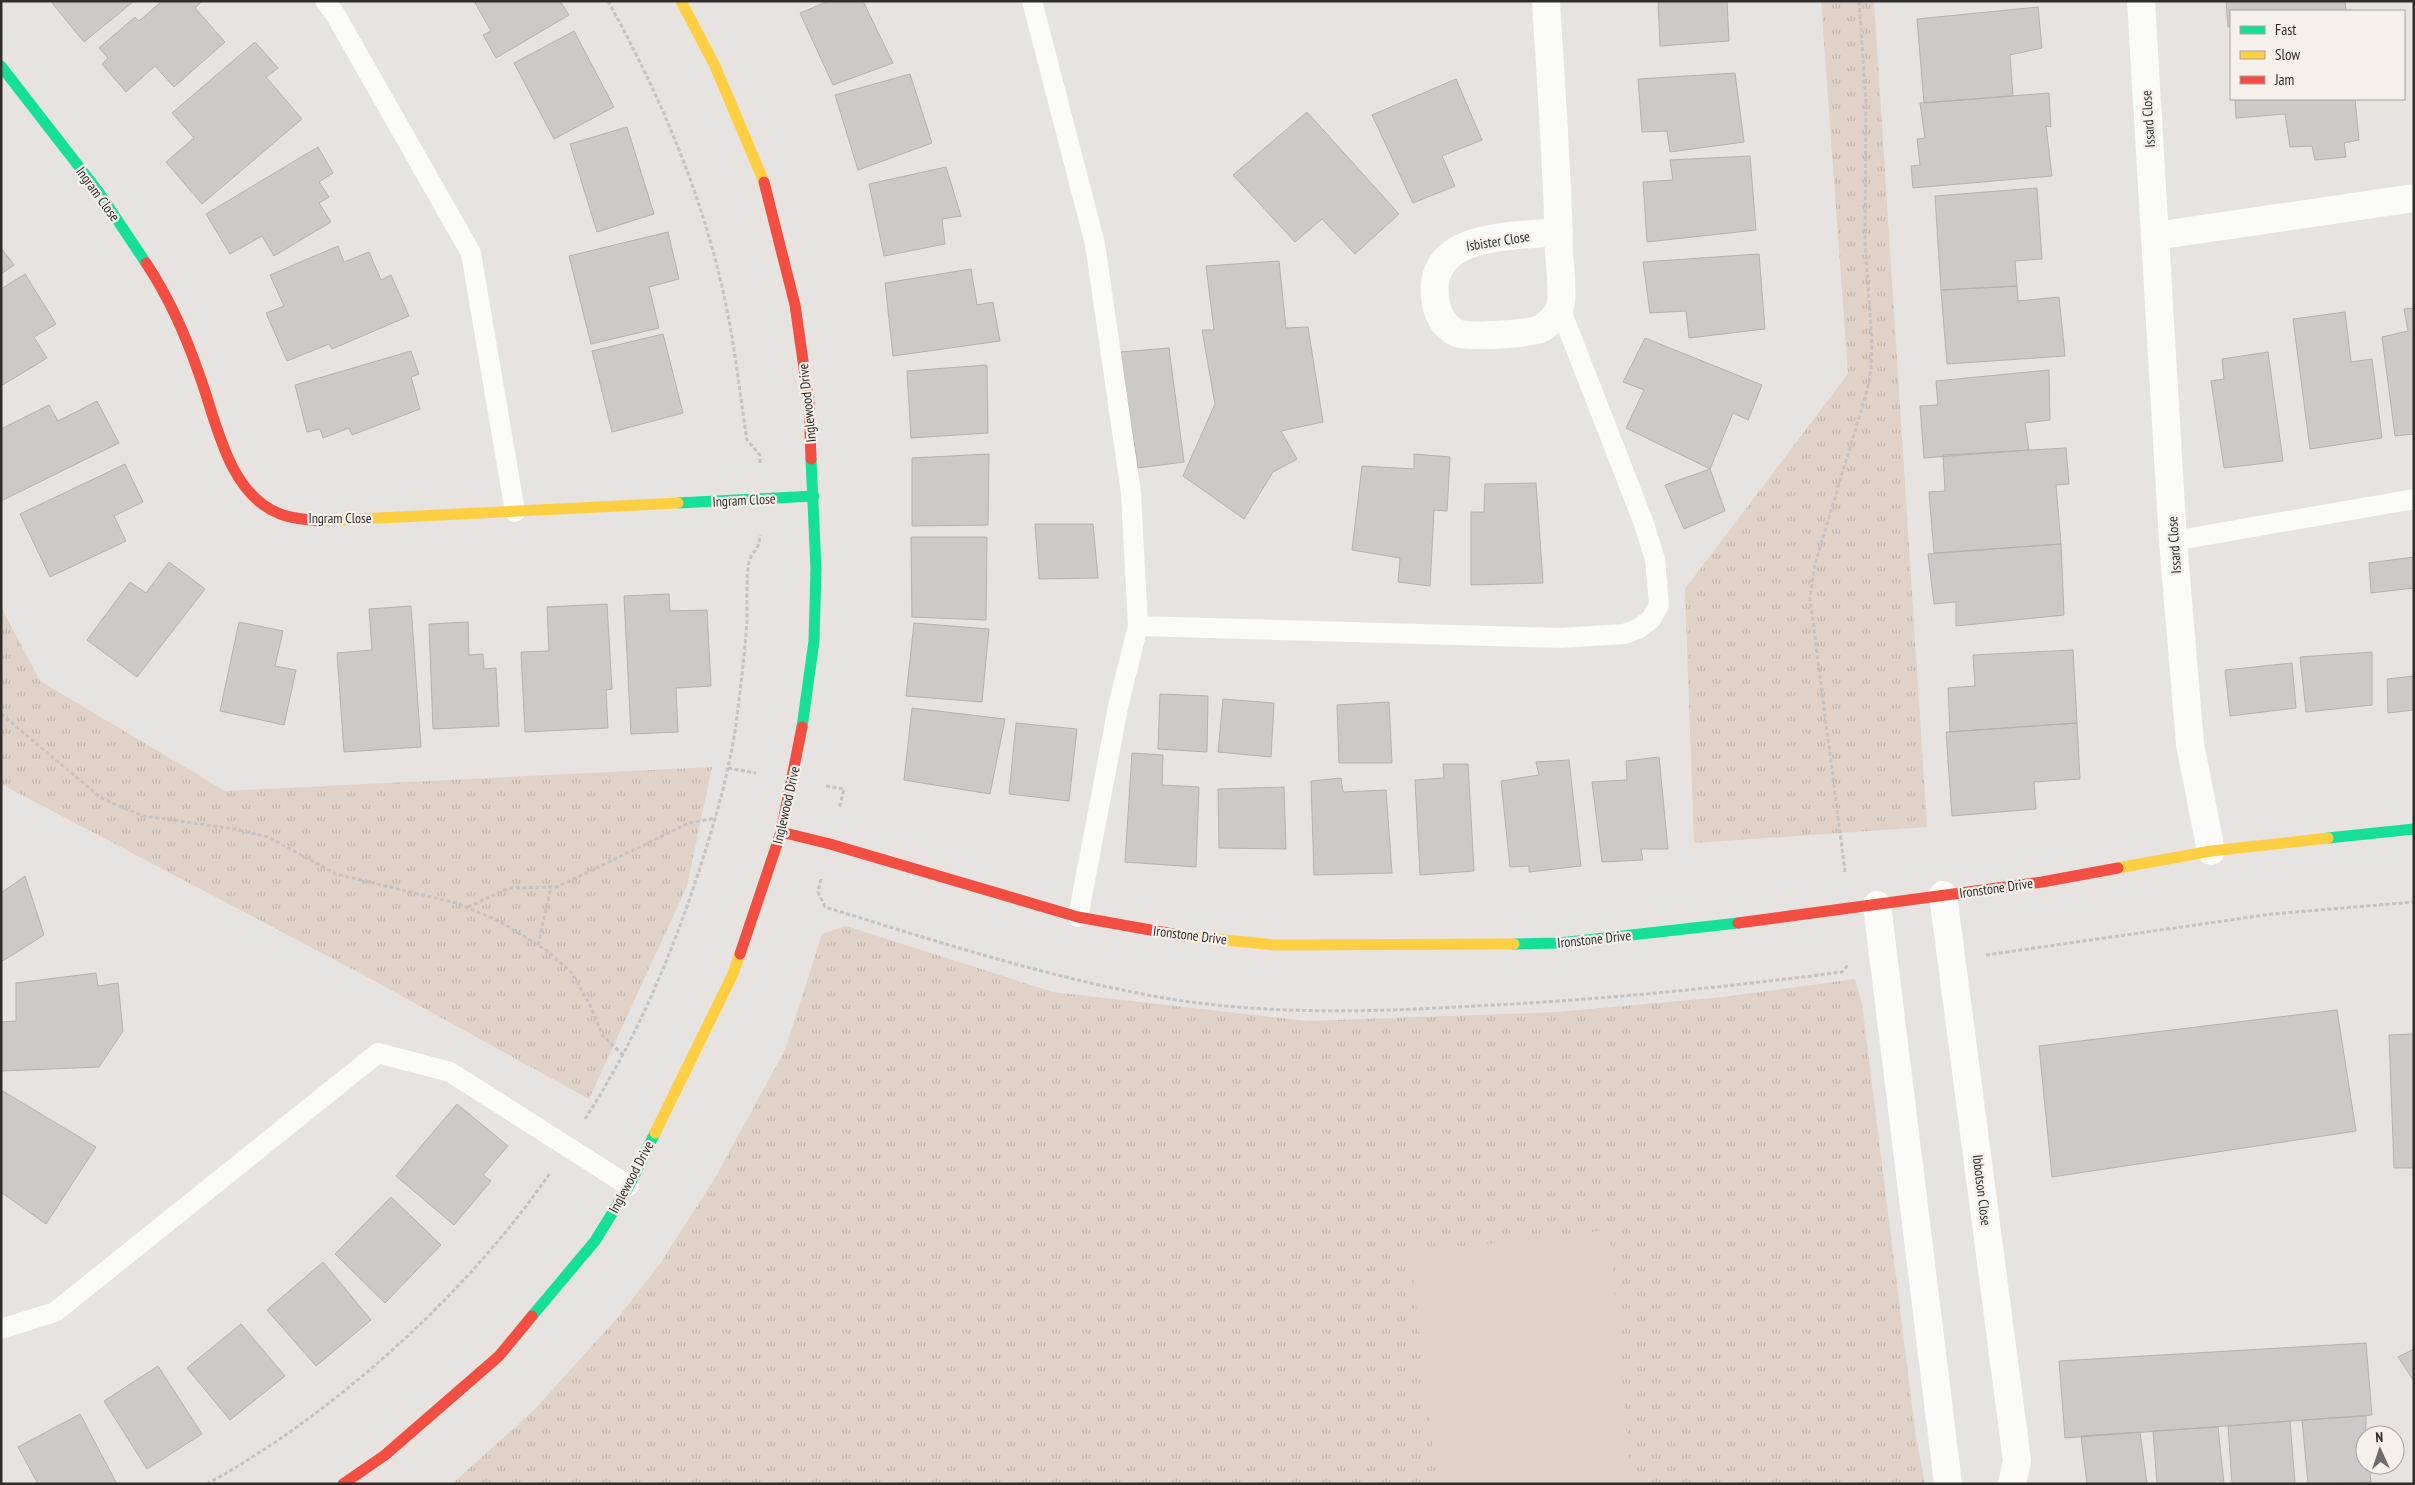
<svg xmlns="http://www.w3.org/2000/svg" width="2415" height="1485" font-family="'PT Sans Narrow',sans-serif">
  <defs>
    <pattern id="park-tufts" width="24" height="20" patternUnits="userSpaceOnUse" patternTransform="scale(1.25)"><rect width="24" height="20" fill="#e0d2c7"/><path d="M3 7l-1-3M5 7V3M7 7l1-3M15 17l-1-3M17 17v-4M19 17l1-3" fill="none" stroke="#c0b5ab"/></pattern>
  </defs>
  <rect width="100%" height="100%" fill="#e6e3e1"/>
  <path fill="url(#park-tufts)" d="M1821,1h53l53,826 -233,16 -9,-254 163,-215z
    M1,607l39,74 185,110 487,-24 -25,119 -98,213 -229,-126 -359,-189z
    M846,926l207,66 254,29 251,-9 165,-15 132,-18 7,25 54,434 9,46h-1473l82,-74 86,-95 42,-54 53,-83 70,-128 37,-116z"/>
  <path fill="#e0d2c7" d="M1609,1230l22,254h-194l-27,-232z"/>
  <path fill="#cccac8" stroke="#b4b2b0" d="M54,1h80l-50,41 -32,-39z
    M162,1h40l-7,7 30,34 -51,45 -19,-21 -29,26 -24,-28 6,-6 -9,-10 36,-31 4,4z
    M474,1h86l9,14 -73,43 -13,-23 8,-4z
    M829,1h34l30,62 -60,22 -33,-72z
    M1658,1h69l2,40 -69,5z
    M2226,1h119l1,10h-115v16h-3z
    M2038,7l4,41 -32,7 3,41 -89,7 -7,-84z
    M574,31l40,76 -60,32 -40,-76z
    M255,42l23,26 -12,9 36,42 -100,85 -36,-42 28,-24 -22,-25z
    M1735,73l9,69 -74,10 -3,-21 -25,1 -4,-53z
    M910,74l22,69 -74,27 -23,-75z
    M1456,79l26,61 -40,16 13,30 -42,17 -41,-88z
    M2049,93l2,34 -5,-1 6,50 -139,12 -2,-22 9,-1 -3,-26 8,-1 -5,-35z
    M2235,99h120l4,41 -15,3 2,14 -31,3 -3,-14 -22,1 -5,-33 -49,4z
    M1307,112l92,102 -44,40 -33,-35 -27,23 -62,-67z
    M627,127l27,87 -57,18 -27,-88z
    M318,147l15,26 -14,9 10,15 -10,6 12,19 -57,34 -12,-20 -32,18 -24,-40z
    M1750,156l6,74 -109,12 -4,-60 30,-2 -3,-20z
    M946,167l15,49 -19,3 3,25 -61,12 -15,-72z
    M2037,188l5,71 -27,2 2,25 -76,4 -6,-94z
    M668,232l11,47 -30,8 10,41 -68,16 -22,-88z
    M338,246l6,16 25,-10 12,28 10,-5 18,41 -77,33 -3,-5 -42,17 -21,-48 18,-7 -14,-31z
    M1,248l13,17 -13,9z
    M1759,254l6,75 -76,9 -3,-27 -36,2 -7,-51z
    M1279,261l7,67 22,-1 15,95 -42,9 16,28 -24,13 -29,47 -61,-43 32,-72 -13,-74h12l-8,-64z
    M971,269l6,36 16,-3 7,39 -107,15 -8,-73z
    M25,274l31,50 -22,13 13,21 -46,28v-97z
    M2017,286l1,15 41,-4 6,59 -118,8 -6,-74z
    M2414,308v126l-19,2 -13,-99 26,-6 -4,-22z
    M2345,312l6,50 21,-3 10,79 -72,11 -17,-130z
    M663,334l20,79 -71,19 -20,-81z
    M1645,338l117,47 -14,35 -15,-7 -23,56 -84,-41 18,-38 -21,-8z
    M1169,348l15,114 -46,6 -18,-116z
    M411,351l8,23 -8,3 9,32 -68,26 -3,-7 -26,10 -3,-9 -13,3 -12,-47z
    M2268,352l15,109 -59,7 -13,-87 13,-2 -2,-20z
    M987,365l1,68 -77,5 -4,-67z
    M2049,370l1,50 -25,3 4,27 -105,8 -4,-52 18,-1 -2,-24z
    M97,401l22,42 -118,58v-72l48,-24 9,16z
    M2066,448l3,36 -13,1 5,59 -127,9 -5,-61 16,-1 -2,-36z
    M989,454l-1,71 -76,1v-68z
    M1414,454l36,3 -3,54 -13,-1 -4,76 -32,-4 2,-24 -48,-8 10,-84 52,3z
    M125,464l18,38 -29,14 12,25 -76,36 -30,-63z
    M1710,469l15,42 -41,18 -19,-44z
    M1536,483l7,100 -72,2v-73h13l1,-28z
    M1035,524h58l5,54 -59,1z
    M911,537h76l-1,83 -74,-3z
    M2061,544l3,71 -108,11v-24l-22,2 -6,-50z
    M2414,557v31l-43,5 -2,-30z
    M169,562l36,27 -68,88 -50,-37 43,-58 16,11z
    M669,594l1,17 37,-1 4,76 -35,2 2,44 -47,2 -7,-138z
    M607,604l5,85 -6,1 2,38 -83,4 -4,-80 28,-1 -2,-44z
    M411,606l10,141 -77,5 -7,-99 35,-3 -3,-41z
    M239,622l44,9 -8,35 21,4 -12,55 -64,-14z
    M468,622l1,33 14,-1 1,15 12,-1 3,58 -66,3 -4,-105z
    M914,623l75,6 -7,73 -76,-6z
    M2073,650l4,73 -127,9 -2,-44 27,-2 -2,-31z
    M2372,652v53l-66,7 -6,-55z
    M2292,663l4,45 -66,8 -5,-46z
    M2414,676v34l-26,3 -1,-34z
    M1160,694l48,2 -1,56 -49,-3z
    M1223,699l51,4 -3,54 -53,-5z
    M1389,702l3,61h-53l-2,-58z
    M912,708l93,11 -15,75 -86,-14z
    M1016,723l61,6 -8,72 -60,-7z
    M2077,723l3,56 -46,3 2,27 -84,7 -6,-84z
    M1132,753l31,2 -1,30 37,2 -3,80 -71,-5z
    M1659,757l9,92h-27l2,11 -41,2 -10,-80 35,-2 -1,-19z
    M1569,760l12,106 -52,6v-6l-19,1 -9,-86 38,-6 -3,-13z
    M1443,764h25l6,107 -54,4 -5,-95 29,-2z
    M1341,778l2,14 43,-2 6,83 -78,2 -3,-94z
    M1284,787l2,62 -67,-1 -1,-59z
    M25,876l19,59 -43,27v-69z
    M96,973l2,13 20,-3 5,48 -24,36 -98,4v-49l15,-1v-38z
    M2337,1010l19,121 -304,46 -13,-131z
    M2414,1034v134h-20l-5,-133z
    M1,1090l95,57 -50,77 -45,-32z
    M457,1104l51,42 -25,29 8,6 -37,44 -58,-49z
    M391,1197l50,48 -56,58 -50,-49z
    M323,1262l48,58 -55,46 -49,-56z
    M241,1324l44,52 -55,44 -43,-52z
    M2366,1343l6,72 -307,23 -6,-77z
    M2414,1349v32l-16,-24z
    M158,1366l44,68 -55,35 -43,-68z
    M80,1414l37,70h-79l-20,-37z
    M2366,1416l-1,49h4l2,17 -63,2 -6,-64z
    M2290,1421l5,63h-63l-4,-58z
    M2218,1427l6,57h-67l-4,-53z
    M2140,1432l7,52h-60l-6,-48z"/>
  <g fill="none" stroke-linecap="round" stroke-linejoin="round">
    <path stroke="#c4c2c2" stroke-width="3" stroke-dasharray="4 2.5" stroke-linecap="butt" d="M608,1c53,96 96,197 118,304 9,44 14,90 21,135l13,15v9
      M1,714l99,83 23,11 21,8 91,13 33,8 68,37 120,29 43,18 47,29 25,22 19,33 13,31 20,19
      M728,768l28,5
      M826,786l18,3 -5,20
      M1845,872l-35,-274 5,-34 52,-173 4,-22 1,-27 -7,-101 1,-139 -7,-101
      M821,879l-3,13 7,15c114,35 227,72 345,92 101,16 204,13 305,7 123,-6 245,-18 367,-34l6,-7
      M468,907l41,-19 48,-1 132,-64 27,-5
      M538,945l13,-58
      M1986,955l286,-41 142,-12
      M585,1119c53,-82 90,-171 119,-264 13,-41 24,-81 31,-124 5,-36 9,-72 12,-109 0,-15 -1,-47 2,-60 3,-12 10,-10 11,-27
      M207,1484c127,-70 261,-191 343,-311"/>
    <path stroke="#fbfbfa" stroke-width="20" d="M325,1l10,13 136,239 44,259
      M1032,1l63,243 36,249 7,133 -19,76 -41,215
      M2173,541l241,-42
      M1138,626l422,12 64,-4 14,-5 13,-10 8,-14 -4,-46 -12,-38 -83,-213
      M1,1329l54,-17 323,-259 72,19 179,114"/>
    <path stroke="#fbfbfa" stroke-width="28" d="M1546,1c5,82 11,164 13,246 0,14 5,49 1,60 -2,8 -13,19 -20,22 -13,5 -70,9 -83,4 -15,-7 -21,-22 -22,-37 -6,-65 80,-59 124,-64
      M2141,1l32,540 17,203 21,107
      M2155,236l259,-38
      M1943,895l74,566 -5,23
      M1877,905l71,579"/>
    <path stroke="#16e098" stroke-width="11" d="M1,66l97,125 48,72
      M678,503l136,-7
      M802,727l12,-86 2,-72 -5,-110
      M2328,838l86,-9
      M1514,944l46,-1 178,-20
      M532,1316l63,-75 34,-55 26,-53"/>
    <path stroke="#ffcf43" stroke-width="11" d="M681,1l34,65 49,116
      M319,521l359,-18
      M2118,868l93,-17 117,-13
      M1184,936l92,9 238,-1
      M655,1133l77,-157 8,-22"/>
    <path stroke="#f24e42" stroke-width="11" d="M764,182l31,123 14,98 2,56
      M146,263c22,33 40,73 53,111 17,45 28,118 79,139 12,6 27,6 41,8
      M781,832l49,12 248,73 106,19
      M1738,923l304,-41 76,-14
      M740,954l41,-122 21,-105
      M343,1484l42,-29 114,-99 33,-40"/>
  </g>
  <g text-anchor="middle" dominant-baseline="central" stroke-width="4.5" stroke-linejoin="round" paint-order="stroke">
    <g font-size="14" fill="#2f2d2b" stroke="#f6f0eb">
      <text transform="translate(2148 119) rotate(-94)">Issard Close</text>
      <text transform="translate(98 194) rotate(54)">Ingram Close</text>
      <text transform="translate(1498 241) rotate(-9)">Isbister Close</text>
      <text transform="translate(807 403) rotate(-96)">Inglewood Drive</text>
      <text transform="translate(744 500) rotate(-3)">Ingram Close</text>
      <text x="340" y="518">Ingram Close</text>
      <text transform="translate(2174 545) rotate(-94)">Issard Close</text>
      <text transform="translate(786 805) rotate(-77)">Inglewood Drive</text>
      <text transform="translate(1996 888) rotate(-8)">Ironstone Drive</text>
      <text transform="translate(1190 935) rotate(7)">Ironstone Drive</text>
      <text transform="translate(1594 939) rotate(-6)">Ironstone Drive</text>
      <text transform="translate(631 1177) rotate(-62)">Inglewood Drive</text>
      <text transform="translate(1982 1190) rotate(83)">Ibbotson Close</text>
    </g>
  </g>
  <rect width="2415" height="1485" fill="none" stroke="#2f2d2b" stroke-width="5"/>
  <rect x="2230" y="10" width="175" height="90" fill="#f6f0eb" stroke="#a6a29e"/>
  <rect x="2240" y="26" width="25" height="8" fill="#16e098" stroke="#a6a29e"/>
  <text x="2275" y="35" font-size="15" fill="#2f2d2b">Fast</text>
  <rect x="2240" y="51" width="25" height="8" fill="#ffcf43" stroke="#a6a29e"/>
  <text x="2275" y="60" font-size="15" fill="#2f2d2b">Slow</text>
  <rect x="2240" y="76" width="25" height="8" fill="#f24e42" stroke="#a6a29e"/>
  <text x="2275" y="85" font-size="15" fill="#2f2d2b">Jam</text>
  <g transform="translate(2380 1450) rotate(357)"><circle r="24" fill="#f6f0eb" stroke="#a6a29e"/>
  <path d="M0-4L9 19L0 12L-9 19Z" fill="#6f6d6b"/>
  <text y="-8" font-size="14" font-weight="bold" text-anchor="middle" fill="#2f2d2b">N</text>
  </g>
</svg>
